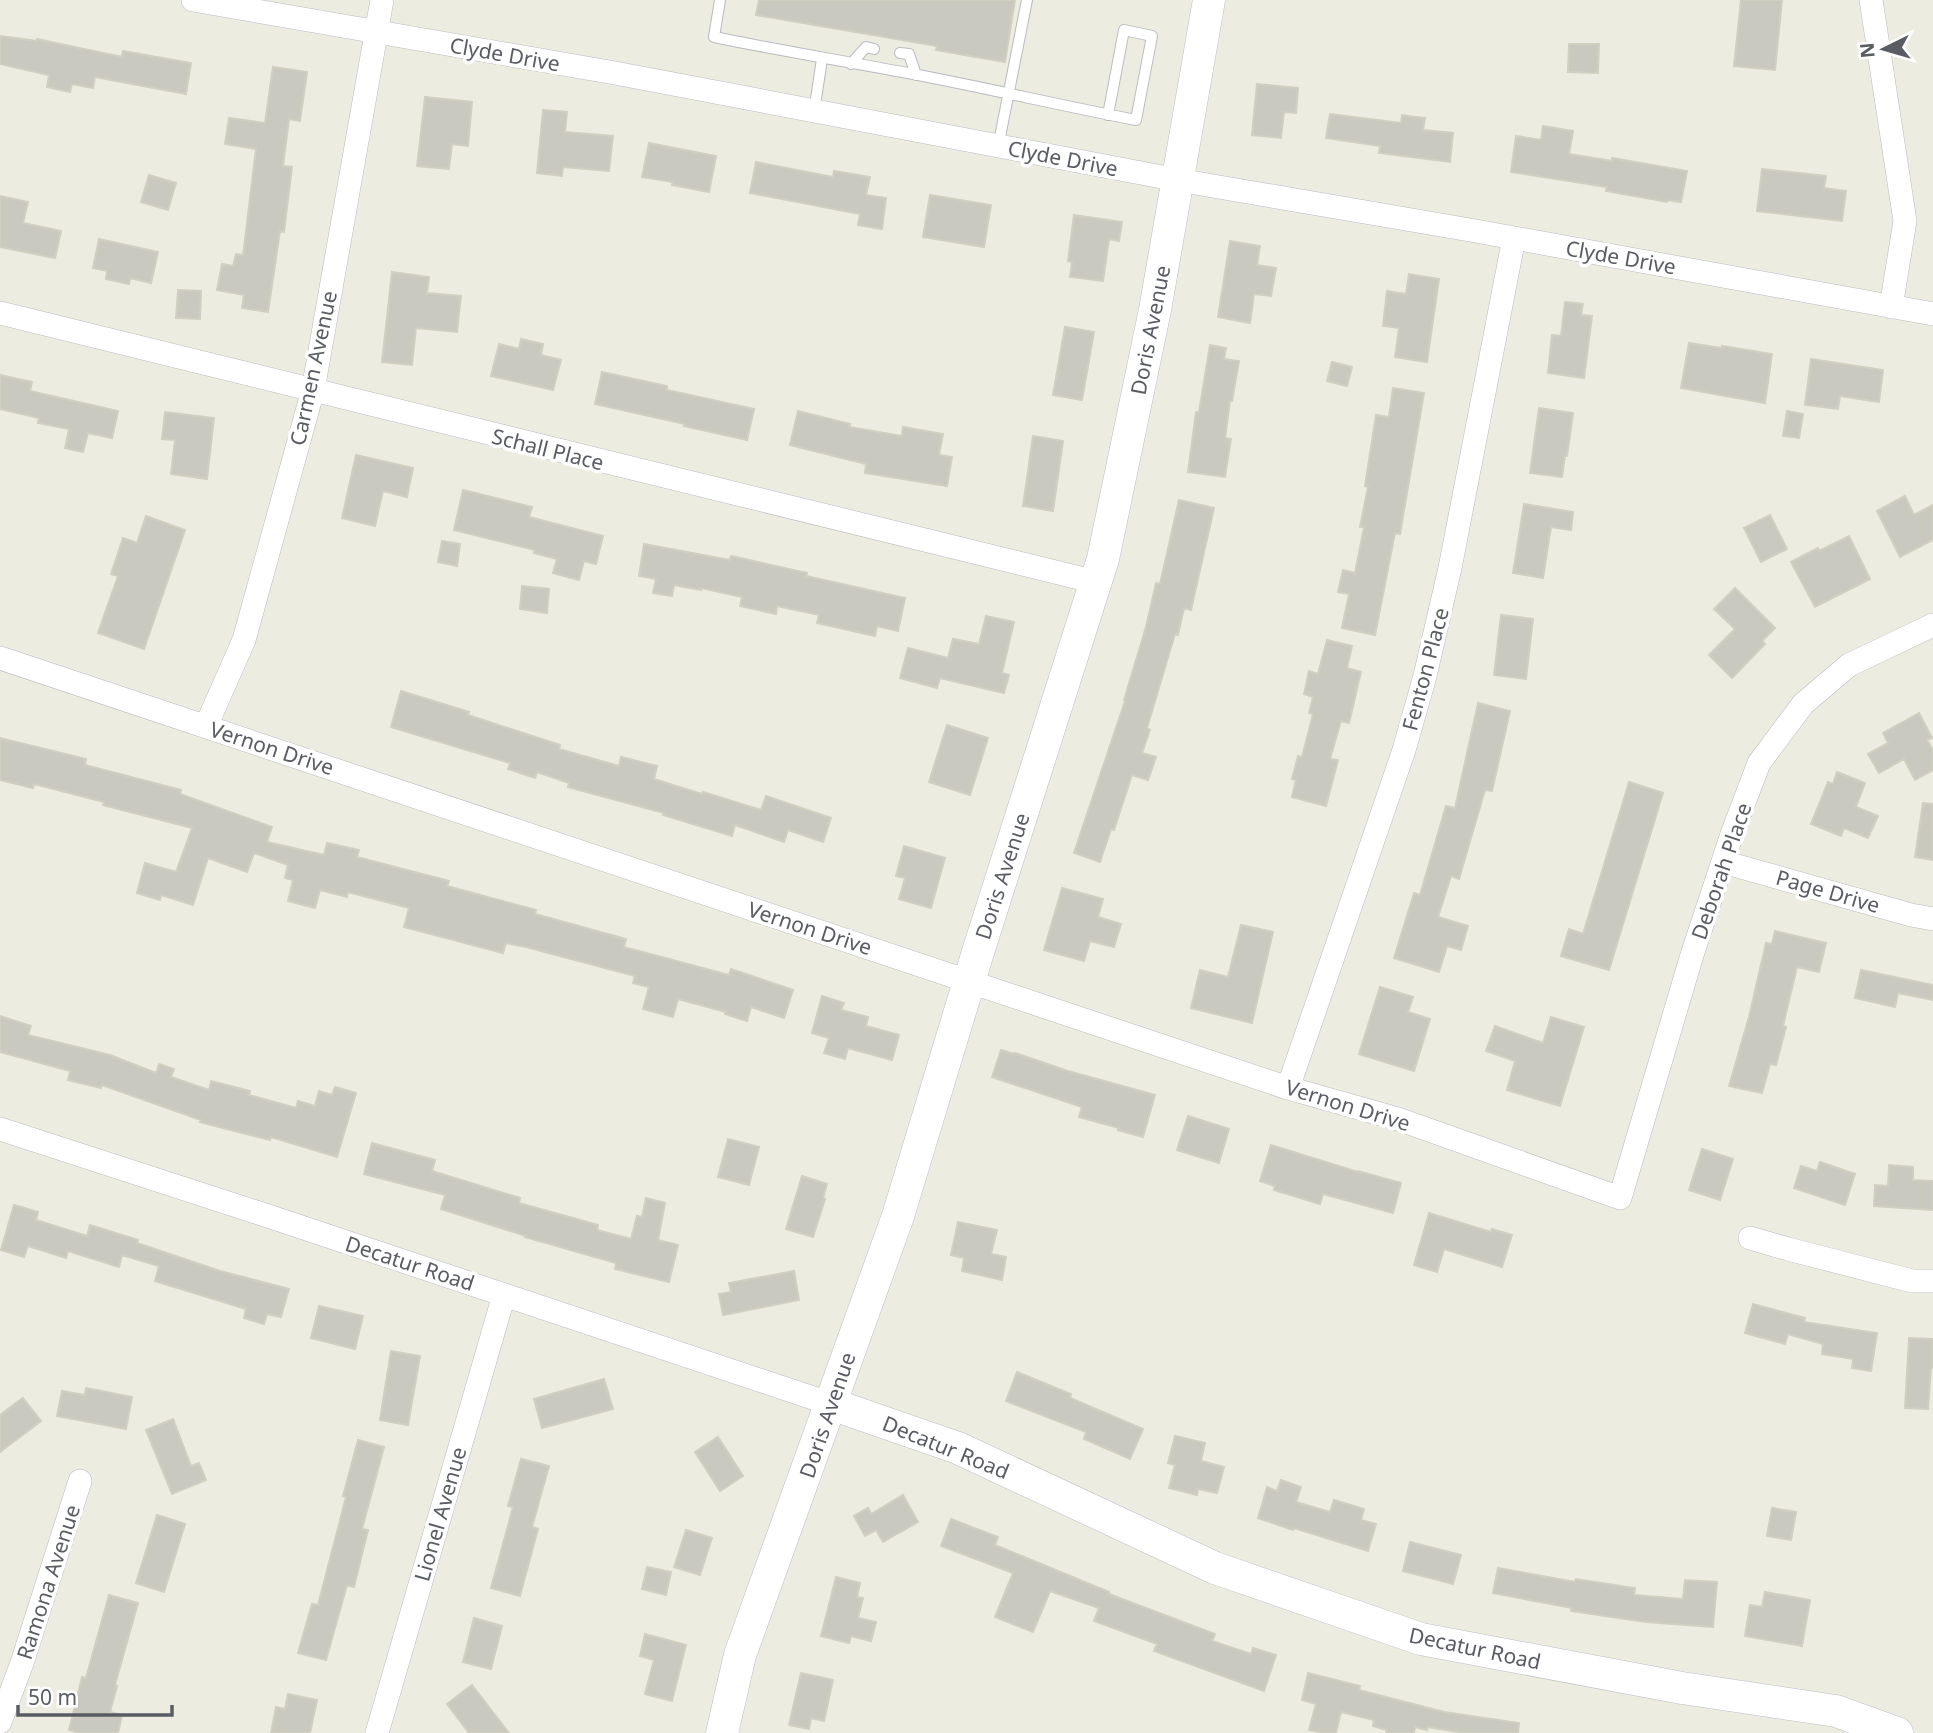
<svg xmlns="http://www.w3.org/2000/svg" width="1933" height="1733" font-family="'Noto Sans',sans-serif">
  <rect width="100%" height="100%" fill="#edece1"/>
  <path fill="#cac9c0" stroke="#d1cfbf" stroke-width="2" d="M759,0h256l-10,62 -69,-12 1,-4 -181,-31z
    M1741,0h41l-7,70 -41,-4z
    M0,36l37,5v-2l85,18 1,-6 68,12 -5,31 -91,-17 -2,11 -21,-4 -2,8 -23,-5 2,-12 -49,-11z
    M1569,44h30l-1,29 -30,-1z
    M273,67l34,5 -7,49 -11,-2 -6,47 9,1 -8,65 -4,-1 -12,81 -26,-4 2,-13 -27,-5 5,-26 11,2 3,-12 7,1 13,-106 -31,-5 4,-26 36,5z
    M1257,84l41,4 -2,25 -12,-1 -3,26 -29,-3z
    M425,97l47,5 -4,44 -16,-2 -3,25 -32,-3z
    M543,110l24,2 -2,20 48,4 -4,35 -46,-4 -1,9 -25,-3z
    M1330,114l71,9 1,-8 23,3 -2,12 30,3 -3,29 -71,-9 1,-7 -54,-8z
    M1543,126l30,5 -4,23 43,7v-3l75,13 -6,31 -13,-2 -1,2 -61,-11 1,-4 -96,-15 5,-36 25,4z
    M649,143l67,13 -7,36 -37,-7 1,-3 -31,-5z
    M756,162l77,15 1,-6 36,6 -4,18 20,3 -4,31 -24,-4 2,-11 -110,-21z
    M1762,169l64,7 -2,12 22,3 -4,30 -85,-10z
    M149,175l27,8 -8,27 -27,-8z
    M930,195l61,10 -7,42 -61,-10z
    M0,196l28,6 -5,21 38,8 -6,27 -55,-11z
    M1074,215l48,7 -3,19 -10,-2 -6,42 -33,-4 2,-15 -4,-1z
    M99,239l59,13 -7,31 -21,-5 -1,6 -23,-5 1,-8 -14,-3z
    M1230,241l30,5 -3,19 19,3 -5,28 -17,-2 -4,29 -32,-6z
    M392,272l37,5 -2,16 34,3 -4,36 -41,-4 -4,37 -30,-3z
    M1409,274l30,5 -12,83 -32,-5 4,-29 -16,-2 4,-35 19,3z
    M178,290l23,1 -1,28 -24,-1z
    M1565,302l18,2 -2,11 11,1 -8,62 -36,-5 4,-38 9,1z
    M1065,327l29,5 -12,68 -29,-5z
    M521,339l22,5 -2,11 20,5 -8,30 -62,-14 8,-32 20,5z
    M1689,343l33,5v-2l50,8 -7,49 -84,-15z
    M1210,345l16,3 -2,11 15,2 -7,40h-2l-5,37 6,1 -6,38 -37,-5 8,-60h3z
    M1811,359l72,11 -4,32 -39,-6 -2,13 -33,-4z
    M1332,362l20,5 -5,19 -20,-5z
    M602,372l65,14v4l87,19 -7,31 -63,-14 1,-2 -90,-20z
    M0,375l32,7 -2,9 88,20 -6,27 -24,-5 -5,19 -18,-4 4,-19 -31,-6 1,-5 -39,-9z
    M1393,388l31,5 -24,141 -5,-1 -20,102 -33,-7 7,-34 -11,-2 5,-22 12,3 9,-46h-4l8,-40 -3,-1 11,-71 13,2z
    M1539,408l34,5 -6,43h-2l-3,21 -32,-4z
    M798,411l52,13 -1,3 53,9 1,-9 40,7 -4,21 13,2 -5,29 -82,-13 1,-9 -76,-19z
    M1787,411l16,3 -4,24 -16,-2z
    M165,412l49,6 -7,61 -36,-5 4,-34 -13,-1z
    M1033,436l30,5 -10,70 -30,-5z
    M356,455l57,13 -6,29 -24,-6 -8,35 -33,-8z
    M463,490l69,17 -3,10 74,19 -7,28 -12,-3 -5,19 -26,-7 4,-14 -23,-6 1,-3 -81,-20z
    M1905,496l9,19 19,-10v35l-33,17 -23,-46z
    M1179,500l35,8 -23,102 -7,-2 -6,27 -3,-1 -28,94 3,2 -8,23 14,4 -8,23 -16,-5 -18,55 -3,-1 -11,33 -26,-9 51,-152 -1,-1 22,-73 10,-44 4,1z
    M1524,504l49,8 -2,18 -20,-3 -8,51 -30,-5z
    M1770,515l17,34 -26,13 -17,-34z
    M146,516l39,14 -41,119 -46,-16 20,-57 -7,-2 12,-36 14,5z
    M1849,536l21,43 -55,28 -24,-45 27,-14 1,3z
    M442,541l18,3 -3,22 -19,-4z
    M644,544l86,16 1,-4 76,17 -1,3 99,22 -7,33 -21,-5 -2,10 -58,-13 2,-8 -42,-9 -1,8 -36,-8 2,-9 -41,-9v2l-27,-5 -2,11 -19,-3 3,-14 -17,-3z
    M522,586l27,3 -2,24 -27,-4z
    M1735,588l40,40 -13,13 3,3 -33,34 -23,-23 26,-26 -21,-20z
    M1501,615l32,4 -7,60 -32,-4z
    M986,616l28,6 -12,51 7,2 -5,18 -64,-15 -3,10 -37,-10 8,-30 40,10 5,-19 26,5z
    M1327,640l25,6 -5,22 14,4 -12,51 -8,-2 -11,38 8,1 -12,46 -34,-9 4,-17 -4,-1 6,-23 4,1 11,-43 -4,-1 4,-16 -9,-3 5,-23 9,3z
    M401,691l68,21 -1,3 92,30 -1,4 60,17 2,-9 36,9 -3,13 48,15 1,-2 58,18 5,-14 65,22 -8,24 -35,-12 -4,12 -49,-17 -3,11 -69,-21 1,-2 -96,-26 1,-4 -32,-11 -2,6 -27,-9 2,-6 -119,-36z
    M1478,703l32,8 -18,80 -7,-1 -26,89 -8,-3 -13,41 30,9 -7,24 -14,-4 -8,26 -45,-14 20,-65 6,2 26,-89 9,2z
    M1919,713l13,25 -5,2 6,10v20l-18,10 -11,-21 -25,14 -11,-19 20,-11 -5,-10z
    M947,725l41,13 -18,57 -41,-13z
    M0,738l86,21 -1,6 96,25 -1,4 92,33 -5,15 57,13 3,-12 32,7 -2,7 92,24 -2,5 89,24 -1,4 91,25 -2,8 105,28 2,-6 62,21 -9,28 -33,-11 -4,14 -22,-7 1,-2 -48,-13 -5,18 -30,-8 6,-22 -16,-4 2,-7 -109,-29 -20,-4 -3,10 -99,-26 5,-19 -61,-16 -1,5 -27,-7 -5,18 -27,-7 5,-21 -8,-2 3,-13 -34,-12 -7,19 -39,-14 -15,47 -32,-10 -1,5 -23,-7 8,-30 31,9 16,-44 -89,-23 1,-3 -70,-18 -1,4 -33,-8z
    M1837,772l28,11 -9,24 22,9 -10,22 -24,-10 -3,8 -30,-12 17,-42 5,2z
    M1629,782l34,11 -54,177 -48,-14 8,-27 14,5z
    M1923,803l10,1v56l-18,-3z
    M904,846l41,12 -14,50 -32,-9 6,-21 -9,-2z
    M1062,888l41,11 -5,18 23,7 -7,23 -24,-6 -6,20 -40,-11z
    M1241,925l32,7 -21,91 -61,-15 9,-38 28,7z
    M1775,931l51,12 -7,29 -22,-5 -14,59 3,1 -10,38 -6,-1 -8,29 -33,-7 20,-69 17,-74 6,1z
    M1861,970l72,15v15l-35,-7 -3,14 -40,-9z
    M1380,987l33,10 -5,15 22,7 -16,52 -55,-17z
    M822,996l22,7 -3,7 27,7 -2,9 33,9 -7,25 -44,-12 -3,11 -21,-6 5,-15 -17,-5z
    M0,1016l31,10 -3,9 82,20 46,18 3,-9 15,5 -3,8 38,13 2,-9 39,10 -1,4 47,13 2,-7 17,5 4,-15 13,4 3,-8 21,6 -19,64 -66,-20 -1,3 -70,-18 1,-2 -99,-35 -1,3 -33,-8 2,-9 -70,-19z
    M1551,1017l33,10 -24,79 -53,-16 8,-29 -29,-10 9,-25 48,17z
    M1001,1050l13,4 1,-1 53,18 87,24 -12,42 -25,-7 1,-2 -40,-11 3,-10 -90,-30z
    M1188,1116l41,13 -10,34 -42,-13z
    M728,1139l31,8 -10,38 -31,-8z
    M372,1143l63,17 -3,11 88,27 -1,5 79,22 -1,5 34,9 6,-23 5,1 4,-19 19,5 -7,37 20,5 -9,37 -54,-13 1,-6 -91,-26 1,-1 -85,-27 4,-14 -81,-21z
    M1271,1145l87,27v-1l43,12 -8,30 -70,-19 -3,10 -46,-14 1,-4 -15,-5z
    M1702,1149l31,10 -13,41 -31,-10z
    M1820,1162l35,12 -10,31 -51,-17 7,-22 16,5z
    M1889,1165l24,2v13l20,1v29l-59,-4 1,-21 13,1z
    M802,1176l25,8 -4,14 2,1 -12,38 -27,-8z
    M14,1205l24,7 -2,8 51,16 3,-11 48,15 -1,3 83,28 69,18 -8,28 -14,-3 -3,10 -20,-6 2,-9 -91,-28 4,-15 -37,-11 -3,12 -51,-16 -2,7 -38,-12 -4,11 -23,-7z
    M1429,1213l62,19 1,-3 20,6 -10,32 -58,-18 -7,23 -23,-7z
    M958,1222l39,8 -6,24 15,3 -4,23 -40,-9 2,-13 -13,-3z
    M794,1271l5,29 -76,15 -4,-21 12,-2 -2,-9z
    M1753,1304l52,14 -1,4 73,11 -6,38 -19,-3 1,-9 -31,-5 1,-10 -35,-10 -3,10 -40,-11z
    M319,1306l44,10 -8,33 -44,-11z
    M1909,1338l24,1v29h-2l-3,41 -23,-1z
    M391,1351l29,5 -12,69 -28,-5z
    M1017,1372l54,22 -1,4 73,31 -13,30 -46,-20 2,-7 -80,-31z
    M604,1379l9,30 -71,19 -8,-29z
    M86,1388l46,9 -6,32 -69,-13 5,-25 23,4z
    M23,1398l18,23 -41,31v-37z
    M173,1419l18,47 8,-3 7,17 -34,14 -26,-64z
    M1175,1436l30,7 -4,18 23,6 -7,26 -19,-4 -1,6 -28,-7 6,-23 -7,-2z
    M718,1437l25,39 -23,15 -25,-39z
    M358,1440l26,7 -22,82 6,1 -14,57 -7,-2 -21,75 -28,-7 14,-49 6,1 28,-108 -3,-1z
    M521,1459l28,7 -17,61 6,2 -18,67 -29,-8 22,-81 -5,-1z
    M1281,1480l20,7 -5,15 34,10 4,-12 30,9 -3,11 15,4 -8,27 -74,-23 -1,2 -35,-12 9,-31 10,4z
    M903,1495l15,27 -35,20 -7,-12 -11,6 -11,-20 14,-8 3,6z
    M1772,1508l24,4 -5,28 -24,-4z
    M157,1515l28,9 -21,68 -28,-9z
    M951,1519l47,18 -3,8 114,47v2l106,40 -3,7 39,13 2,-6 23,7 -12,36 -110,-40 3,-7 -63,-23 5,-13 -49,-17 -17,41 -38,-15 18,-44 -72,-27z
    M686,1530l26,8 -12,37 -26,-8z
    M1410,1542l51,13 -8,29 -50,-13z
    M647,1567l24,5 -5,23 -24,-6z
    M1498,1568l77,14 1,-3 59,9 -1,7 49,4 2,-19 32,2 -4,45 -67,-5 -75,-11 1,-3 -79,-15z
    M836,1577l24,6 -3,14 6,1 -5,20 18,4 -5,19 -20,-5 -2,7 -28,-7z
    M1765,1592l45,8 -8,46 -57,-10 5,-31 12,2z
    M109,1595l29,8 -23,82 2,1 -7,26 12,3 -4,18h-38l-11,-3 13,-53 4,1z
    M474,1618l28,8 -11,43 -28,-7z
    M645,1634l41,11 -14,56 -27,-7 9,-34 -14,-4z
    M801,1673l32,7 -9,41 -13,-3 -2,11 -20,-4z
    M1308,1673l52,13 -1,4 85,22 75,11 -1,10h-55l-35,-6 -1,3 -12,-3 -1,6h-28l1,-3 -14,-4 1,-6 -33,-8 -5,21h-13l-14,-3 7,-26 -14,-4z
    M472,1685l37,48h-40l-22,-29z
    M288,1694l29,6 -7,33h-39l5,-26 9,2z"/>
  <g fill="none" stroke-linecap="round" stroke-linejoin="round">
    <defs>
      <path id="lane" d="M720,0l-6,37c68,14 136,25 204,38 73,14 145,31 218,45l16,-84 -28,-6 -16,85
        M900,53l9,1 7,21
        M851,64l15,-17 8,2
        M814,112l8,-53
        M998,147l29,-147"/>
      <path id="street" d="M193,0l422,73 563,107 292,50 463,84
        M1871,0l34,221 -14,86
        M0,313l1096,269
        M0,658l1288,430 110,31 222,79 72,-243 40,-121 27,-71 44,-59 46,-39 84,-40
        M206,726l38,-86 69,-250 69,-390
        M1723,862l188,53 22,4
        M1288,1088l116,-338 21,-74 25,-108 64,-330
        M0,1129l268,87 563,188
        M1750,1238l38,11 124,32h21
        M0,1722l22,-59 58,-182
        M377,1733l127,-438"/>
      <path id="secondary" d="M831,1404l127,44 257,120 206,71 261,49 154,23 61,22
        M722,1733l18,-78 158,-439 80,-264 125,-393 52,-249 54,-310"/>
    </defs>
    <use href="#lane" stroke="#b9bac0" stroke-width="12"/>
    <use href="#street" stroke="#b9bac0" stroke-width="24"/>
    <use href="#secondary" stroke="#bbbdc5" stroke-width="33"/>
    <use href="#lane" stroke="#fff" stroke-width="10"/>
    <use href="#street" stroke="#fff" stroke-width="23"/>
    <use href="#secondary" stroke="#fff" stroke-width="32"/>
  </g>
  <g text-anchor="middle" dominant-baseline="central" stroke-width="7" stroke-linejoin="round" paint-order="stroke">
    <g font-size="21" fill="#595c62" stroke="#fff">
      <text transform="translate(505 54) rotate(10)">Clyde Drive</text>
      <text transform="translate(1063 158) rotate(11)">Clyde Drive</text>
      <text transform="translate(1621 257) rotate(10)">Clyde Drive</text>
      <text transform="translate(1150 330) rotate(-79)">Doris Avenue</text>
      <text transform="translate(313 368) rotate(-78)">Carmen Avenue</text>
      <text transform="translate(548 449) rotate(14)">Schall Place</text>
      <text transform="translate(1425 669) rotate(-75)">Fenton Place</text>
      <text transform="translate(272 748) rotate(18)">Vernon Drive</text>
      <text transform="translate(1721 871) rotate(-71)">Deborah Place</text>
      <text transform="translate(1002 876) rotate(-72)">Doris Avenue</text>
      <text transform="translate(1828 891) rotate(16)">Page Drive</text>
      <text transform="translate(810 928) rotate(18)">Vernon Drive</text>
      <text transform="translate(1348 1105) rotate(17)">Vernon Drive</text>
      <text transform="translate(410 1263) rotate(18)">Decatur Road</text>
      <text transform="translate(827 1415) rotate(-71)">Doris Avenue</text>
      <text transform="translate(946 1447) rotate(22)">Decatur Road</text>
      <text transform="translate(440 1514) rotate(-74)">Lionel Avenue</text>
      <text transform="translate(48 1582) rotate(-72)">Ramona Avenue</text>
      <text transform="translate(1475 1648) rotate(12)">Decatur Road</text>
    </g>
  </g>
  <g transform="translate(1884 49) rotate(265)" stroke="#ffffff" stroke-width="5" paint-order="stroke">
  <path d="M0-5L12 26L0 18L-12 26Z" fill="#595c62"/>
  <text y="-10" font-size="19" font-weight="bold" text-anchor="middle" fill="#595c62">N</text>
  </g>
  <path d="M18 1705v10h154v-10" fill="none" stroke="#595c62" stroke-width="3.5"/>
  <text x="28" y="1705" font-size="21" fill="#595c62" stroke="#ffffff" stroke-width="5" paint-order="stroke">50 m</text>
</svg>
